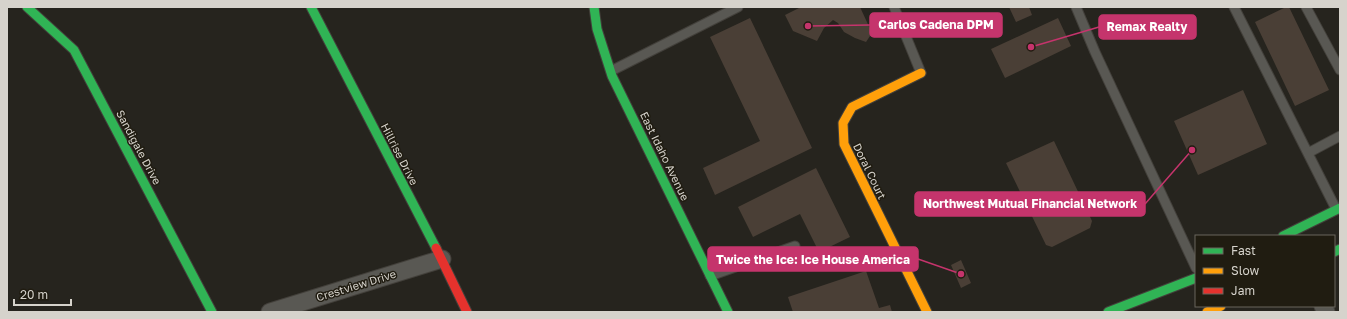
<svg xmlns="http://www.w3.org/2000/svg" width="1347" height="319" font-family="'Golos Text',sans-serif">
  <rect width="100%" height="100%" fill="#26241e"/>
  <path fill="#4a3f36" d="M801,7h59l12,26 -6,9 -11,-4 -11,-6 -6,-9 -5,-3 -9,8 -7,13 -24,-10 -8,-16z
    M1009,7h20l3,8 -16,7z
    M1286,7h3l40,83 -34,16 -40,-84z
    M750,18l62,130 -97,47 -12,-27 57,-27 -50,-104z
    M1058,18l13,28 -66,32 -14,-29z
    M1243,90l24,54 -69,31 -24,-54z
    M1054,141l38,80 -2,7 -38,19 -6,-2 -40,-82z
    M816,168l34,69 -31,15 -19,-38 -47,23 -15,-30z
    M961,260l10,23 -10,5 -10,-23z
    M866,271l13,37 11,-3 2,7h-99l-5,-15z"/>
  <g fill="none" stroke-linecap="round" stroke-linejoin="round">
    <defs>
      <path id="lane" d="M894,7l27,66
        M1076,7l19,45 101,216
        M1234,7l102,202
        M1306,7l34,63
        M611,71l127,-64
        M1308,153l32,-17
        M710,276l85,-30"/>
      <path id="street" d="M1323,306l3,6
        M270,312l172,-53"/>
      <path id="fast" d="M27,7l47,43 138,262
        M311,7l125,241
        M594,7l3,22 15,47 116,236
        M1283,236l57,-28
        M1334,252l6,-3
        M1108,312l88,-34"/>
      <path id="slow" d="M921,73l-69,34 -9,16 1,21 83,168
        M1207,312l14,-6"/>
      <path id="jam" d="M436,248l31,64"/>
    </defs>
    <use href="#lane" stroke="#43403b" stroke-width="11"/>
    <use href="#street" stroke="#43403b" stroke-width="19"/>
    <use href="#fast" stroke="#43403b" stroke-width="11"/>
    <use href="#slow" stroke="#43403b" stroke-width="11"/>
    <use href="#jam" stroke="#43403b" stroke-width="11"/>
    <use href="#lane" stroke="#595853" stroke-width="9"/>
    <use href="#street" stroke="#595853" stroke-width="17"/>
    <use href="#fast" stroke="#30b455" stroke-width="9"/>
    <use href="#slow" stroke="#ff9f0a" stroke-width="9"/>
    <use href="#jam" stroke="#e5322d" stroke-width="9"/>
  </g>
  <g text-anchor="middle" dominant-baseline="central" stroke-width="3" stroke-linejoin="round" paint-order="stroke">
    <g font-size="11" fill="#d6d3cc" stroke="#201c11">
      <text transform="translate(139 147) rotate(62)">Sandigale Drive</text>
      <text transform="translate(400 154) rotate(63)">Hillrise Drive</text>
      <text transform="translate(665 156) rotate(64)">East Idaho Avenue</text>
      <text transform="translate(870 171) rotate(64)">Doral Court</text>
      <text transform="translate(356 285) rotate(-17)">Crestview Drive</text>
    </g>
  </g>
  <path fill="none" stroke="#c5346c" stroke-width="1.5" d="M808 26L870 25M1031 47L1099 27M1192 150L1145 204M961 274L918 259"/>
  <g fill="#c5346c" stroke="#201c11" stroke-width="1.5">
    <circle cx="808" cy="26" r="4"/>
    <circle cx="1031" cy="47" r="4"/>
    <circle cx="1192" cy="150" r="4"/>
    <circle cx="961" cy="274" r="4"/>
  </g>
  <g fill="#c5346c" stroke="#c5346c" stroke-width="1.5">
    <rect x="870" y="13" width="132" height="24" rx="4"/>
    <rect x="1099" y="15" width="97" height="24" rx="4"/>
    <rect x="915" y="192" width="230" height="24" rx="4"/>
    <rect x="708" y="247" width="210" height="24" rx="4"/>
  </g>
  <g font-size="12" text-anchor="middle" font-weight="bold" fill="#fff">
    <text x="936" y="29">Carlos Cadena DPM</text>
    <text x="1147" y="31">Remax Realty</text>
    <text x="1030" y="208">Northwest Mutual Financial Network</text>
    <text x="813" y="264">Twice the Ice: Ice House America</text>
  </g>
  <rect width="1347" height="319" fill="none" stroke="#d6d3cc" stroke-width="16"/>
  <rect x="1195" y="235" width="140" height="72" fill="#201c11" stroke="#69655c"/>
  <rect x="1203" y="248" width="20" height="6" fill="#30b455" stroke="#69655c"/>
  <text x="1231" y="255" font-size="12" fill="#d6d3cc">Fast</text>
  <rect x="1203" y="268" width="20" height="6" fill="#ff9f0a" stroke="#69655c"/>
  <text x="1231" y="275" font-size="12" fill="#d6d3cc">Slow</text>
  <rect x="1203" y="288" width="20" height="6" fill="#e5322d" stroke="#69655c"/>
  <text x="1231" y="295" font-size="12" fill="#d6d3cc">Jam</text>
  <path d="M14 299v6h57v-6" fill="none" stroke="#d6d3cc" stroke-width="2"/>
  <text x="20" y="299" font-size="12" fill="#d6d3cc" stroke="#201c11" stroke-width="3" paint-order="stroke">20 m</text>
</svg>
